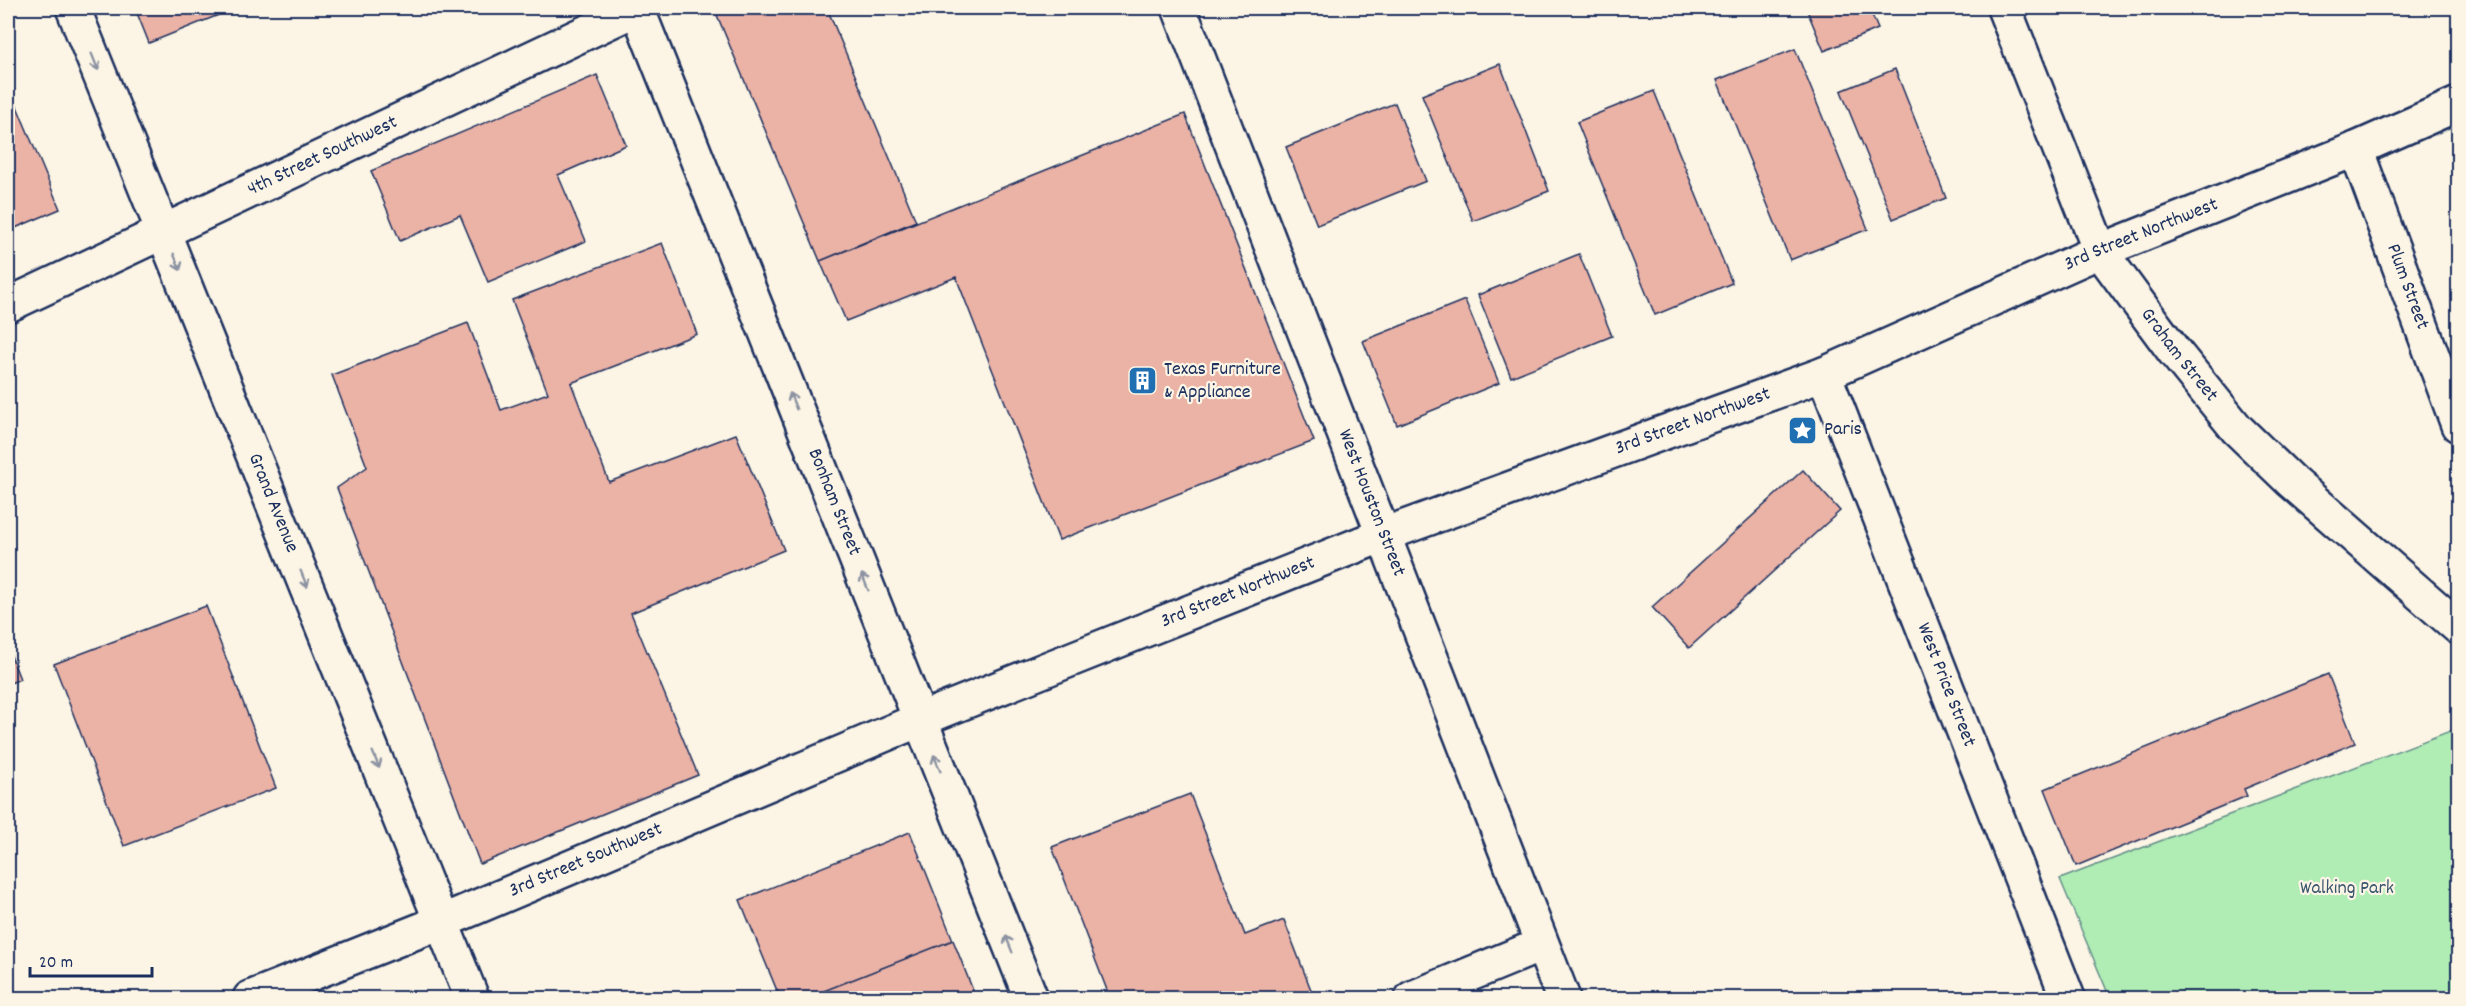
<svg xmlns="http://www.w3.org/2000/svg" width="2466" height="1006" font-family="Dekko,sans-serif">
  <rect width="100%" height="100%" fill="#fcf5e5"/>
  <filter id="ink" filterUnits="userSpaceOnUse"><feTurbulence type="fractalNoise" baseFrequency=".0167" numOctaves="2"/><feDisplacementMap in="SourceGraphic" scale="12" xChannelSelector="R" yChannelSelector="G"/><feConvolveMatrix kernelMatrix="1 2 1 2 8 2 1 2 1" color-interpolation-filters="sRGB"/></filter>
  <g filter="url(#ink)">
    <path fill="#afedb4" stroke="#658e89" stroke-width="1.5" d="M2458,728v270h-348l-50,-119z"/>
    <path fill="#ebb2a6" stroke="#1b2f5e" stroke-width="1.5" d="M135,8h101l-87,35z
      M714,8h113l89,213 -96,40z
      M1806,8h63l9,21 -54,22z
      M1795,49l73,180 -78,31 -73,-180z
      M1500,64l49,127 -76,30 -51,-126z
      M1895,69l51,129 -53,21 -52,-128z
      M597,75l29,70 -68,30 28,66 -98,41 -28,-67 -60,26 -29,-70z
      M8,85l52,124 -52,22z
      M1654,91l78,192 -77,32 -78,-193z
      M1395,103l31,78 -109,44 -31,-78z
      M1185,114l129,327 -255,99 -103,-263 -110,44 -26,-60z
      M662,243l35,91 -126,49 38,99 127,-48 48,116 -153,63 67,162 -218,89 -143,-376 30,-21 -35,-92 136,-52 33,87 47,-17 -36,-93z
      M1579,254l33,82 -101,41 -33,-82z
      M1465,300l34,83 -102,42 -34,-84z
      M1803,470l37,41 -151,137 -37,-41z
      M206,606l70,182 -152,58 -70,-182z
      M8,648l12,31 -12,5z
      M2328,674l27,69 -111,46 3,7 -171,70 -31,-77z
      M1190,794l55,141 39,-15 29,75 -10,3h-193l-58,-151z
      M910,832l43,108 -147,58h-26l-40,-98z
      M953,940l23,58h-170z"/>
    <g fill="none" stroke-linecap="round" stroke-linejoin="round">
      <defs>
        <g id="minor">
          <path id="s1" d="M1179,8l384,990"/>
          <path id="s2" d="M2356,149l102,276"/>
          <path id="s3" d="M1824,374l244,624"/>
          <path id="s4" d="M250,998l191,-76 478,-202 464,-185 441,-161 276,-123 256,-102 102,-45"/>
          <path d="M1412,998l129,-53"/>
        </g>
        <g id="tertiary">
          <path id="s5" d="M2004,8l96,243 73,99 64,79 55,53 166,145"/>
          <path id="s6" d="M8,305l630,-297"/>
        </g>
        <g id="primary">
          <path id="s7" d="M73,8l399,990"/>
          <path id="s8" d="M637,8l394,990"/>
        </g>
      </defs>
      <use href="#minor" stroke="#1b2f5e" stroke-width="38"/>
      <use href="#tertiary" stroke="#1b2f5e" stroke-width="38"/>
      <use href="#primary" stroke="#1b2f5e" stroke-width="38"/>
      <use href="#minor" stroke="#fcf5e5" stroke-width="33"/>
      <use href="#tertiary" stroke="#fcf5e5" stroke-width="33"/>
      <use href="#primary" stroke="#fcf5e5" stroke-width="33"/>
    </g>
    <defs><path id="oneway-shaft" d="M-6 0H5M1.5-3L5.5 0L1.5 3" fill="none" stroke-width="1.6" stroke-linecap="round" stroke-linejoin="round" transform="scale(1.5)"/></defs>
    <g stroke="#8c92a2">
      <use href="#oneway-shaft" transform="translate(95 62) rotate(68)"/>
      <use href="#oneway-shaft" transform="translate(177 262) rotate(68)"/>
      <use href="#oneway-shaft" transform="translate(793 401) rotate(-112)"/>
      <use href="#oneway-shaft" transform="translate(304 579) rotate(68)"/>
      <use href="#oneway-shaft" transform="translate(865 582) rotate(-112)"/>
      <use href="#oneway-shaft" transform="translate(376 760) rotate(68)"/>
      <use href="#oneway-shaft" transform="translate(937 763) rotate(-112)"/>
      <use href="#oneway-shaft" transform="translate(1009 944) rotate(-112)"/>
    </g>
  </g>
  <defs>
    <symbol id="building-square" viewBox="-11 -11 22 22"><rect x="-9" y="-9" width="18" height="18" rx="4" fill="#1f6fb2" stroke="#fcf5e5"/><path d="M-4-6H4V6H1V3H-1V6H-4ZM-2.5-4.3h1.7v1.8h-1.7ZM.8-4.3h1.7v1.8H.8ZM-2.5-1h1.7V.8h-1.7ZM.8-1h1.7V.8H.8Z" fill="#fff"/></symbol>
    <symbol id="sight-square" viewBox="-11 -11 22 22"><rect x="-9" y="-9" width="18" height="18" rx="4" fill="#1f6fb2" stroke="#fcf5e5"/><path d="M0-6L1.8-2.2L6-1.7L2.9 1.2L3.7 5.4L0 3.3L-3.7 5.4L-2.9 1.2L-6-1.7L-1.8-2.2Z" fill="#fff"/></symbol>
  </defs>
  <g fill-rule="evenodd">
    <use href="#building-square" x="1126" y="364" width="33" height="33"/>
    <use href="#sight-square" x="1786" y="414" width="33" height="33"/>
  </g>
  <g text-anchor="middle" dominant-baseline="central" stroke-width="4.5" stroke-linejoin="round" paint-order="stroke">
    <g font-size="20" fill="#1b2f5e" stroke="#fcf5e5">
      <text stroke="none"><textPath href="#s6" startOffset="348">4th Street Southwest</textPath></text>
      <text stroke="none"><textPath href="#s4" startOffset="2040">3rd Street Northwest</textPath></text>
      <text stroke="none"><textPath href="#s2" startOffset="147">Plum Street</textPath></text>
      <text stroke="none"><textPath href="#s5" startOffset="392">Graham Street</textPath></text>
      <text stroke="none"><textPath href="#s4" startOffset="1554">3rd Street Northwest</textPath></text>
      <text stroke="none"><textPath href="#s7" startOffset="534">Grand Avenue</textPath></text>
      <text stroke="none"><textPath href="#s8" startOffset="532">Bonham Street</textPath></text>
      <text stroke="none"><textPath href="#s1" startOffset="531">West Houston Street</textPath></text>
      <text stroke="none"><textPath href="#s4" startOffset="1068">3rd Street Northwest</textPath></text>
      <text stroke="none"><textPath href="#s3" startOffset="334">West Price Street</textPath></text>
      <text stroke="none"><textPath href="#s4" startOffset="363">3rd Street Southwest</textPath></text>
    </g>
    <g font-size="20" fill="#1b2f5e" stroke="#fcf5e5" text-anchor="start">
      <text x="1164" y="370">Texas Furniture<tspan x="1164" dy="23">&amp; Appliance</tspan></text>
      <text x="1824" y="430">Paris</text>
    </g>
    <g font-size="20" fill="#39556f" stroke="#fcf5e5">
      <text x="2347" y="889">Walking Park</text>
    </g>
  </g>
  <rect width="2466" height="1006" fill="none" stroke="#fcf5e5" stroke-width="30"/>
  <rect x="15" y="15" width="2436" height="976" fill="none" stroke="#1b2f5e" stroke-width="2" filter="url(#ink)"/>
  <path d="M30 967v9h122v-9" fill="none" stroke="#1b2f5e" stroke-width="3"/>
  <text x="39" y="967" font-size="18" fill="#1b2f5e" stroke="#fcf5e5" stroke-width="4.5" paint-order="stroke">20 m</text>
</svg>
